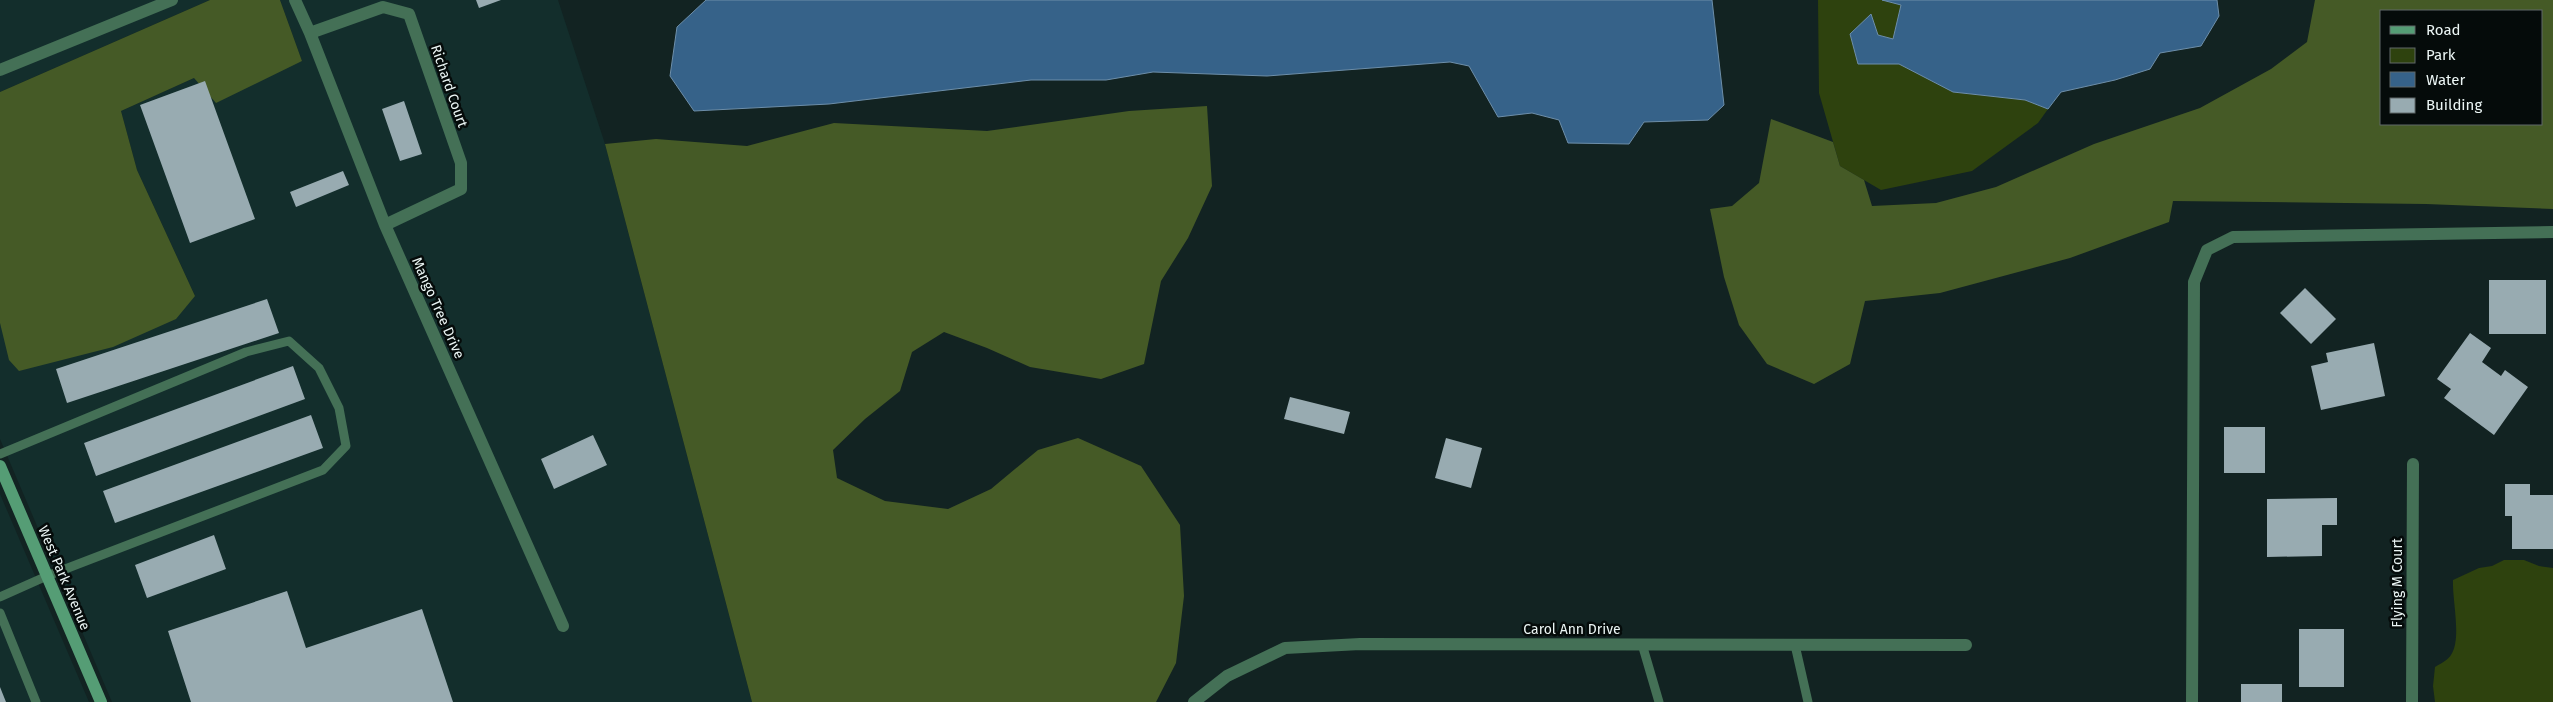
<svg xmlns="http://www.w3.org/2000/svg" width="2553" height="702" font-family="'Fira Sans',sans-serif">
  <rect width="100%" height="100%" fill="#122322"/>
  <path fill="#132e2c" d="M0,0h210l-210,92z
    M280,0h278l47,144 147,558h-640l-112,-263v-116l1,3 194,-30 -58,-126 -16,-59 73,-33 108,-17z
    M0,494l89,208h-89z"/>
  <path fill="#2e420e" d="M1818,0h64l19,5 -8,34 -15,-4 -19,29h40l54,28 72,8 23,9 -10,14 -66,48 -91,19 -41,-24 -21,-73z
    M2504,560h20l15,6 14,2v134h-118l-2,-16 2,-19c5,-3 13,-7 16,-12 11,-16 1,-55 2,-75l26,-12 13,-2z"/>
  <path fill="#455a26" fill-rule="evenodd" d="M210,0h70l22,61 -86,42 -22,-25 -73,33 16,59 58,126 -19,23 -63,28 -94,24 -10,-11 -9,-37v-231z
    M2315,0h238v209l-127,-5 -253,-3 -4,21 -99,36 -130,35 -75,8 -15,63 -36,20 -47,-20 -28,-39 -15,-48 -14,-68 22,-3 27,-23 12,-64 62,23 7,24 24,14 8,26 64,-3 60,-16 98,-43 106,-36 71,-39 36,-27zM2382,11h160v113h-160z
    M1207,106l5,80 -24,52 -27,43 -17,83 -43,15 -71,-12 -43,-19 -43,-16 -32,20 -12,39 -35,28 -32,31 4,28 48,23 63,8 43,-20 47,-39 40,-12 63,28 39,59 4,71 -8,67 -20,39h-404l-147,-558 51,-5 91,7 87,-23 153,8 142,-20z"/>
  <path fill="#366289" stroke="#6d8ea9" d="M706,0h1006l12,105 -16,15 -64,2 -15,22 -61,-1 -9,-23 -27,-7 -34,4 -29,-51 -19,-4 -183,14 -114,-4 -47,8h-75l-202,24 -135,7 -24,-35 7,-49z
    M1882,0h335l2,16 -18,30 -41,7 -10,16 -35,11 -54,12 -13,17 -23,-9 -72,-8 -54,-28h-41l-8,-30 21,-20 7,21 15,4 8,-34z"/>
  <path fill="#98abb1" d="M476,0h25l-22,8z
    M205,81l50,138 -65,24 -50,-138z
    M404,101l18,53 -22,7 -18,-52z
    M343,171l6,14 -53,22 -6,-15z
    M2489,280h57v54h-57z
    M2305,288l31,31 -25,25 -31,-31z
    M267,299l12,34 -212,70 -11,-34z
    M2470,333l21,15 -9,14 19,14 4,-6 23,17 -34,48 -50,-37 7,-9 -14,-10z
    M2374,343l11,53 -64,14 -10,-44 17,-4 -2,-9z
    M293,366l12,33 -209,77 -12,-33z
    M1290,397l60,15 -6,22 -60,-15z
    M311,415l12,33 -208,75 -12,-32z
    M2224,427h41v46h-41z
    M593,435l14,30 -53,24 -13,-30z
    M1446,438l36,10 -11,40 -36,-10z
    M2505,484h25v11h23v54h-41v-33h-7z
    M2337,498v27h-15v31l-55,1v-58z
    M214,535l12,34 -79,29 -12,-33z
    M287,591l19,57 116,-39 31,93h-262l-23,-71z
    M2299,629h45v58h-45z
    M2241,684h41v18h-41z
    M0,687l6,15h-6z"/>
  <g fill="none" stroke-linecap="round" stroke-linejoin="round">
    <path stroke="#447056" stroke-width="9" d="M0,454l246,-102 43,-11 30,27 20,40 7,38 -23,24 -276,106 -47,21
      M0,613l36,89
      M1642,644l17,58
      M1795,645l13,57"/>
    <path stroke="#447056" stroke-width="12" d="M295,0l15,33 75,192 178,401
      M310,33l73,-26 26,7 52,149v26l-76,36
      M0,70l172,-70
      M1194,702l33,-26 58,-28 75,-4 606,1
      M2192,702l2,-420 13,-32 26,-13 320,-5
      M2412,702l1,-238"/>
    <path stroke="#559d75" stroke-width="12" d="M0,466l101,236"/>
  </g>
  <g text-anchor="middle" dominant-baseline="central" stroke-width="5" stroke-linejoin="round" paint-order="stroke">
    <g font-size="14" fill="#ecf6f5" stroke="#050b0a">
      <text transform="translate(449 86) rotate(71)">Richard Court</text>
      <text transform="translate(438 308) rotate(66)">Mango Tree Drive</text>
      <text transform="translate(64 578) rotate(67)">West Park Avenue</text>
      <text transform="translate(2397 583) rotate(-90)">Flying M Court</text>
      <text x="1572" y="629">Carol Ann Drive</text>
    </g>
  </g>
  <rect x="2380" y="10" width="162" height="115" fill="#050b0a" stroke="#616968"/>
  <rect x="2390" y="26" width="25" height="8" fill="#559d75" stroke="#616968"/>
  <text x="2426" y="35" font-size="15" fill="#ecf6f5">Road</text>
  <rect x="2390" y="48" width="25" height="15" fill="#2e420e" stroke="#616968"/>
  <text x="2426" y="60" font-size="15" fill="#ecf6f5">Park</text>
  <rect x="2390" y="72" width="25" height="15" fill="#366289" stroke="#616968"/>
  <text x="2426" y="85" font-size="15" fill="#ecf6f5">Water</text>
  <rect x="2390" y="98" width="25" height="15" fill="#98abb1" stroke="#616968"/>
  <text x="2426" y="110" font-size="15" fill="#ecf6f5">Building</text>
</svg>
